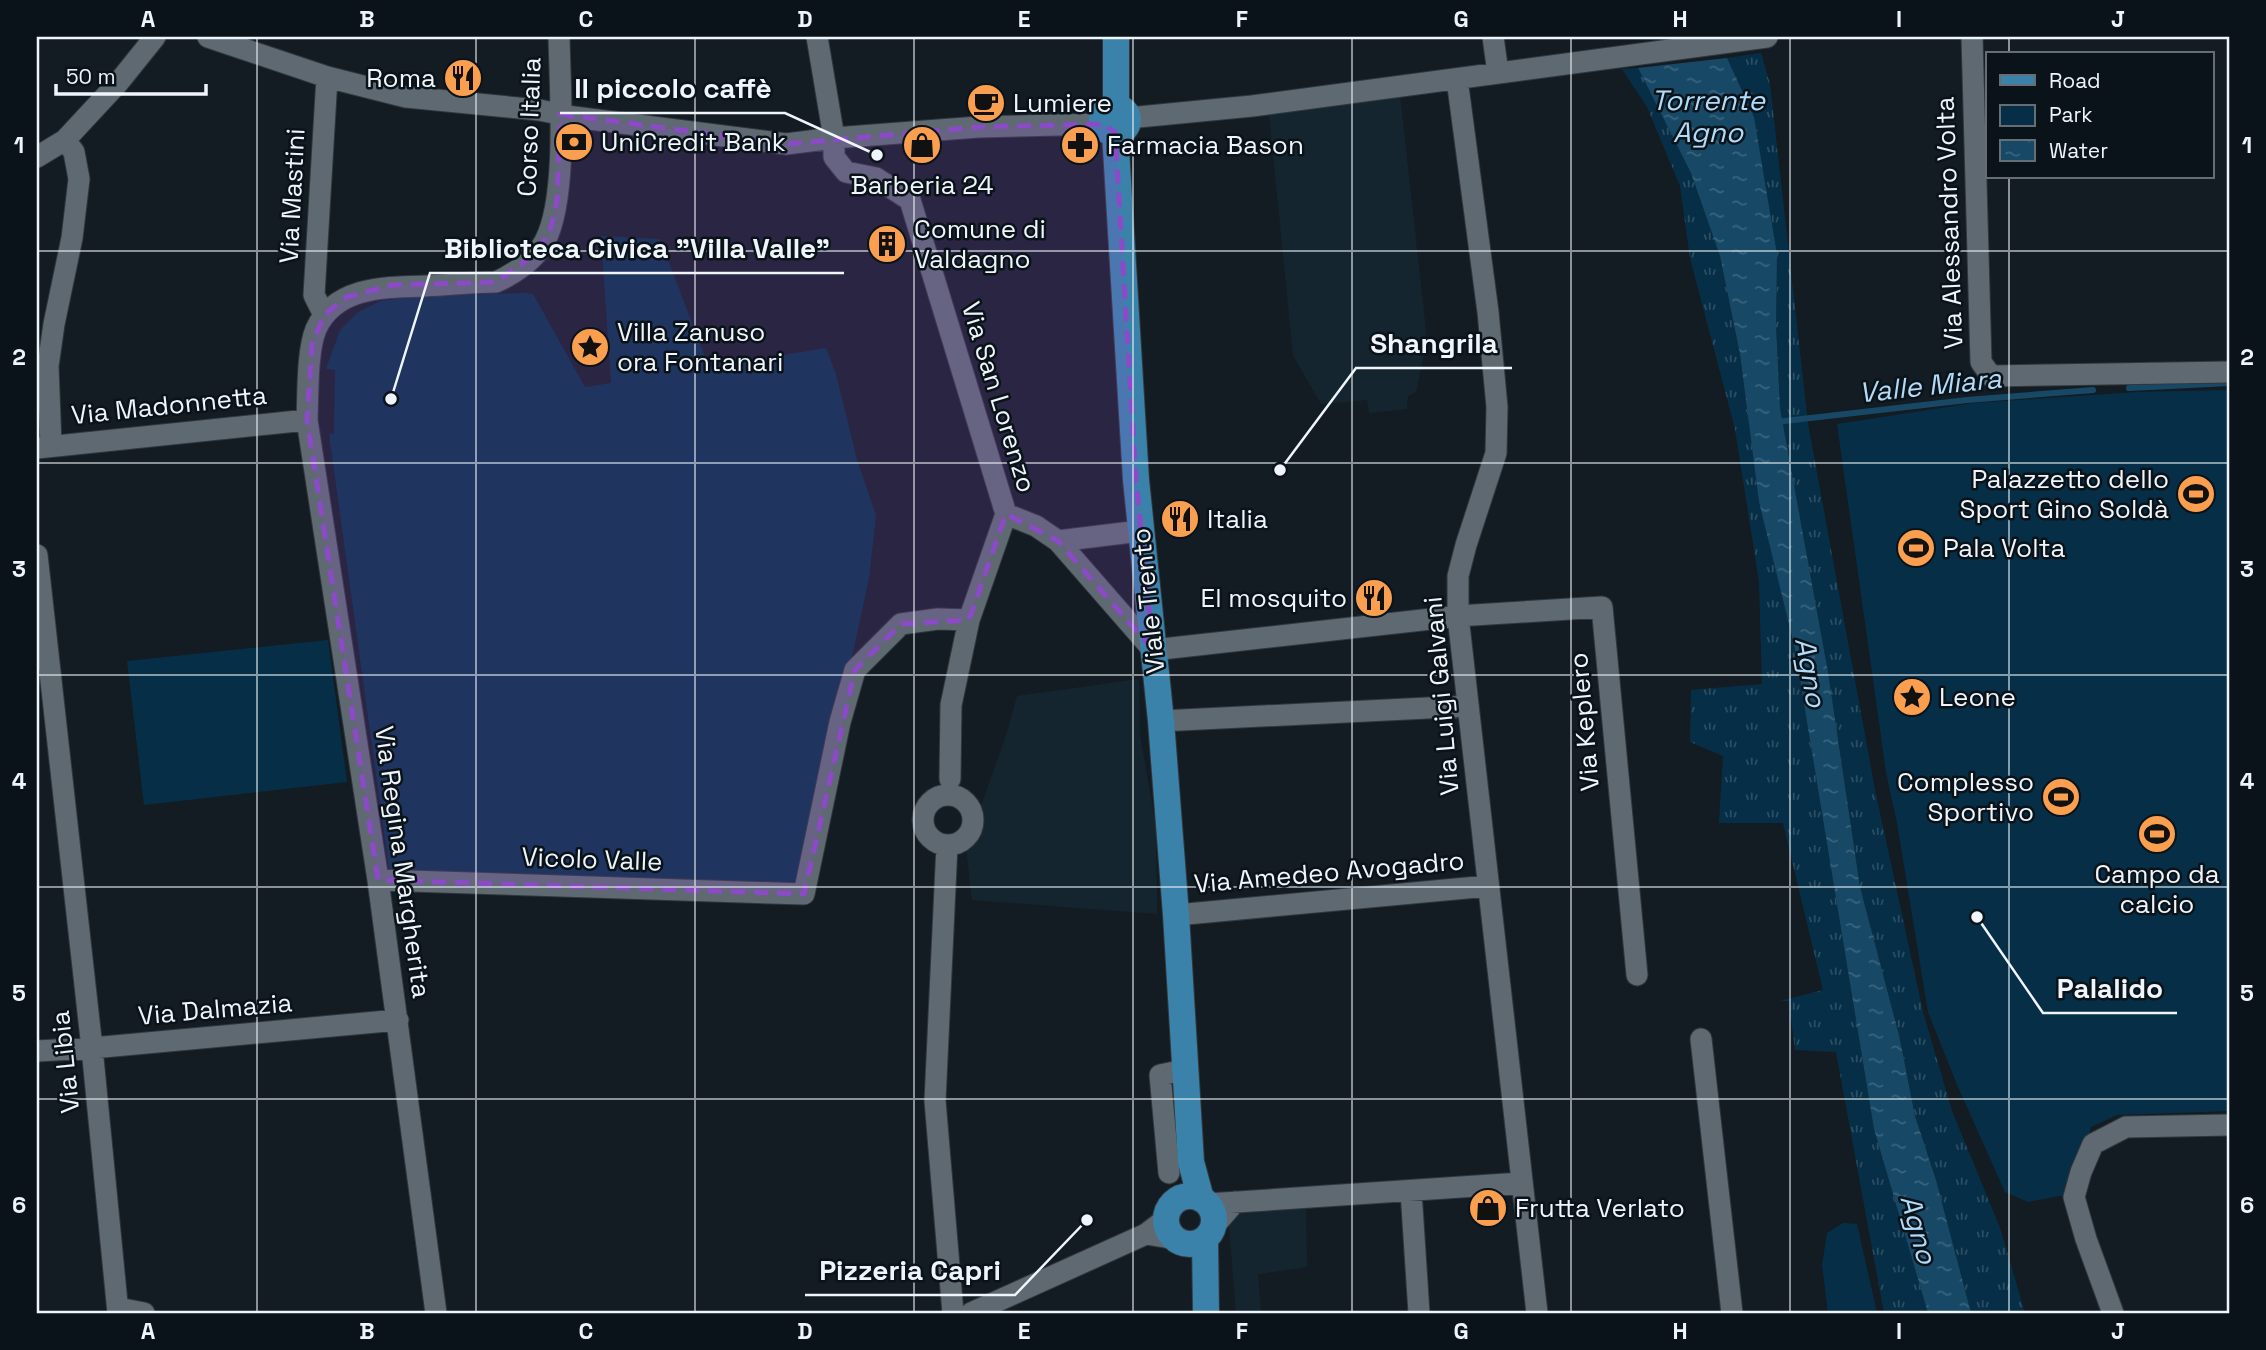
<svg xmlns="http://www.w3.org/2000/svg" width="2266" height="1350" font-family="'Space Grotesk',sans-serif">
  <defs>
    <pattern id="grass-tufts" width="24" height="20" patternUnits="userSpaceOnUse" patternTransform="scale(1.75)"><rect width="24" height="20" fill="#062f47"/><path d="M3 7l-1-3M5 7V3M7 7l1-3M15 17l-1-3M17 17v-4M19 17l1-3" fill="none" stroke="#2b4e62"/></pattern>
    <pattern id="water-ripples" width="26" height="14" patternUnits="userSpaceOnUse" patternTransform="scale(1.75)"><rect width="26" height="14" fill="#174967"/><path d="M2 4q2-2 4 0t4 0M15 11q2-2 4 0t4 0" fill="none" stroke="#39647e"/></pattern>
  </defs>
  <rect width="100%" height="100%" fill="#131c23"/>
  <path fill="#152530" d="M1400,95l27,245 -11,52 -8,4 -1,13 -38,4 -2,-13 -46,4 -28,-49 -24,-241z
    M1139,679l1,55 16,93 1,87 -185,-14 -6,-52 41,-115 10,-37z
    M1306,1209l1,58 -49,7 3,39h-25l-8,-99 3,-4z"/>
  <path fill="url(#grass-tufts)" d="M1761,53l9,31 38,340 67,366 48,222 29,99 48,117 25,85h-54l-35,-133 -21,-64 -16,-81 -39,-148 -32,-215 -48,-264 -4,-82 1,-72 -23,-137 -27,-59z
    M1638,68l53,105 29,83 20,98 19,148 36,147 79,480 54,184h-44l-48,-261 -41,-2 -6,-49h-9l43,-11 -40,-167h-64l4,-67 -33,-14 1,-52 71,-6 -3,-103 -24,-152 -45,-171 -10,-72 -33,-79 -25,-38z"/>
  <path fill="#062f47" d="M601,236l59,3 49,128 117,-19 10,26 21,86 19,55 -7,63 -66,306 -414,-15 -60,-435h5l1,-64 -9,-1 14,-39 18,-18 23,-11 36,-5 109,-3 7,1 52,93 26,-4z
    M2229,390v721l-112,4 -26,12 -21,67 -42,8 -23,-10 -47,-105 -30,-75 -31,-189 -11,-51 -49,-348 137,-21 164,-11z
    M328,640l19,142 -203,23 -17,-144z
    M1843,1223l14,1 20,89h-49l-6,-48 5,-32z"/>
  <path fill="url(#water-ripples)" d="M1727,58l27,59 23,137 -1,72 4,82 48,264 32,215 39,148 16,81 21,64 35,133h-43l-54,-184 -79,-480 -36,-147 -19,-148 -20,-98 -29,-83 -53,-105z"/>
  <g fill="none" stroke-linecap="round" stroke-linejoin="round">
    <path stroke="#174967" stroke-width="6" d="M2129,388l100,-5
      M1775,422l192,-22 126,-10"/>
    <defs>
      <path id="minor" d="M208,37l119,40 79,20 133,13 35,7 212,27 48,-6 144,-11 125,-3
        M817,37l17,101v19l12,15 30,6 34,22 96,314
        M1493,37l5,36
        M1972,37l9,325 10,14 238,-4
        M1457,79l31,233 9,95 -1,46 -30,92 -8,31v40l79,697
        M1128,118l124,-12 515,-69
        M37,157l28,-17 53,-57 37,-46
        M324,315l-10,-20 13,-218
        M51,445l-3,-79 6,-42 18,-86 7,-59 -5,-27 -9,-12
        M37,448l270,-28
        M1006,514l30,12 22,15 95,109 305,-34 144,-9 35,368
        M1058,541l82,-10
        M37,555l55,493 26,265
        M969,620l37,-106
        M1161,721l307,-15
        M923 820a25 25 0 1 1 50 0a25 25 0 1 1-50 0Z
        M947,845l-12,256 18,212
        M378,880l426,14 36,-172 15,-52 46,-46 37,-5 31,1 -18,85 -1,74
        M1176,915l312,-29
        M1701,1039l31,274
        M37,1051l55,-3 306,-28
        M1169,1173l-9,-98 24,-5
        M1411,1191l8,122
        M1207,1204l314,-21
        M1214,1226l21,-24
        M1146,1234l30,5
        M118,1308l26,5
        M436,1313l-58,-433 -71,-460c1,-25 0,-70 9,-91 19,-43 70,-42 109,-43 24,-1 47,-4 71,-4 18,-8 40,-23 49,-41 23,-44 15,-152 14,-204
        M971,1313l175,-79 21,-16
        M2113,1313l-27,-74 -12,-42 7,-25 12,-28 33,-17 103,-2"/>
      <path id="major" d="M1116,37v70
        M1102 120a13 13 0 1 1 26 0a13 13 0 1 1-26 0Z
        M1115,132l21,348 25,241 15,194 15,247 10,37
        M1166 1220a24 24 0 1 1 48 0a24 24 0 1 1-48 0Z
        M1205,1239l1,74"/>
    </defs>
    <use href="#minor" stroke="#31373c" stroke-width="23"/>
    <use href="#major" stroke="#31373c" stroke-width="28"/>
    <use href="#minor" stroke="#5e6971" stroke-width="21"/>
    <use href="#major" stroke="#3a82a9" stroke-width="26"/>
  </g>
  <path fill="#8c4ac8" fill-opacity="0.2" stroke="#8c4ac8" stroke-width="5" stroke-dasharray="14 9" stroke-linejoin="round" d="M560,114l226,30 192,-17 125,-3 12,8 21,348 17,170 -95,-109 -52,-27 -37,106 -68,4 -46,46 -51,224 -426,-14 -71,-460 5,-76 12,-29 22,-18 47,-12 103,-3 38,-27 16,-24 7,-30z"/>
  <path fill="none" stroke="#eff5fa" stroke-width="2" stroke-opacity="0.55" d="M257,37v1276M476,37v1276M695,37v1276M914,37v1276M1133,37v1276M1352,37v1276M1571,37v1276M1790,37v1276M2009,37v17M2009,177v1136M37,251h2192M37,463h2192M37,675h2192M37,887h2192M37,1099h2192"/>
  <defs>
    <symbol id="restaurant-disc" viewBox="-11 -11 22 22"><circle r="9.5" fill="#fa9f4f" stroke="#0a1319"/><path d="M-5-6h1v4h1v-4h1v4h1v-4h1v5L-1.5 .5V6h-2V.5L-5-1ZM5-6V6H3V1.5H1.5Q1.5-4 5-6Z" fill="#111"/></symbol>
    <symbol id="cafe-disc" viewBox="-11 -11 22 22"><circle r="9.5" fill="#fa9f4f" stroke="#0a1319"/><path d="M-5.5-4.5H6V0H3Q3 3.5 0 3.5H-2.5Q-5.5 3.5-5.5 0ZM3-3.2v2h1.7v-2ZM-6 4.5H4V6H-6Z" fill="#111"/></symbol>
    <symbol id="bank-disc" viewBox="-11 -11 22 22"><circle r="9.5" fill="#fa9f4f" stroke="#0a1319"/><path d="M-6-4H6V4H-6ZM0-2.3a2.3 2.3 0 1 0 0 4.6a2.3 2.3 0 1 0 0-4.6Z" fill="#111"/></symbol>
    <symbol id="shop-disc" viewBox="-11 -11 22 22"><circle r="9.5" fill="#fa9f4f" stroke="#0a1319"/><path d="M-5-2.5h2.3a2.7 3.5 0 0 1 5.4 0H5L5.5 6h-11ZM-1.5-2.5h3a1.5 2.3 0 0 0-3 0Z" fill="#111"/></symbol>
    <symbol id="pharmacy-disc" viewBox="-11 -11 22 22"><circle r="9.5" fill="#fa9f4f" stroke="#0a1319"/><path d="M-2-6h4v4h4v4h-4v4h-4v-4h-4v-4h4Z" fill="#111"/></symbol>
    <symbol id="building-disc" viewBox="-11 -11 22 22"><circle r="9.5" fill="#fa9f4f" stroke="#0a1319"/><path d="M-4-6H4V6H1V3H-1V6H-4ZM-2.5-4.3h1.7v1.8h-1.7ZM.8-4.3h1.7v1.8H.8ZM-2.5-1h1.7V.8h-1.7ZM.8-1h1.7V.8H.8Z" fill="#111"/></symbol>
    <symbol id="sight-disc" viewBox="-11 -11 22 22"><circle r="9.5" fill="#fa9f4f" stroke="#0a1319"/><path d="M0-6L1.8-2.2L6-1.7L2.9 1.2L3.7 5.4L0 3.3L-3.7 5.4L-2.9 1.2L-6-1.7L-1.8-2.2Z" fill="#111"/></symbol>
    <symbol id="stadium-disc" viewBox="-11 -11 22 22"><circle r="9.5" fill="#fa9f4f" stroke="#0a1319"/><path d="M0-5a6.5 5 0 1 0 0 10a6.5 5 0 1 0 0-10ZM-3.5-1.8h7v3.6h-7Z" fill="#111"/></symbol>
  </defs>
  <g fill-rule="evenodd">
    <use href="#restaurant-disc" x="441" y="56" width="44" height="44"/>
    <use href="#cafe-disc" x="964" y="81" width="44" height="44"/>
    <use href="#bank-disc" x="552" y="120" width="44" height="44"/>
    <use href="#shop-disc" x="900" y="123" width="44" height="44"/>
    <use href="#pharmacy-disc" x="1058" y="123" width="44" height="44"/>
    <use href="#building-disc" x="865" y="222" width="44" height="44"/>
    <use href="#sight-disc" x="568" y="325" width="44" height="44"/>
    <use href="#stadium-disc" x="2174" y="472" width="44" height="44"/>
    <use href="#restaurant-disc" x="1158" y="497" width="44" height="44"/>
    <use href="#stadium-disc" x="1894" y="526" width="44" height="44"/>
    <use href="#restaurant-disc" x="1352" y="576" width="44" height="44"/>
    <use href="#sight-disc" x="1890" y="675" width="44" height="44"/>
    <use href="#stadium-disc" x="2039" y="775" width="44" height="44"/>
    <use href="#stadium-disc" x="2135" y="812" width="44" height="44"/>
    <use href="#shop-disc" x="1466" y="1186" width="44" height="44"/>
  </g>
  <g text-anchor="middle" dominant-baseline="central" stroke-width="5" stroke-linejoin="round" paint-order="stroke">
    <g font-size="26" fill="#eff5fa" stroke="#0a1319" text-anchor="start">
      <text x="436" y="78" text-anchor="end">Roma</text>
      <text x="1013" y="103">Lumiere</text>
      <text x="601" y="142">UniCredit Bank</text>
      <text x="1107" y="145">Farmacia Bason</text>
      <text x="922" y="185" text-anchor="middle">Barberia 24</text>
      <text x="914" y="229">Comune di<tspan x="914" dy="30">Valdagno</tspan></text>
      <text x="617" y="332">Villa Zanuso<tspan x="617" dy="30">ora Fontanari</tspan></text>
      <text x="2169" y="479" text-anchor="end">Palazzetto dello<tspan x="2169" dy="30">Sport Gino Soldà</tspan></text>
      <text x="1207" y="519">Italia</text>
      <text x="1943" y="548">Pala Volta</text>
      <text x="1347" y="598" text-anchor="end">El mosquito</text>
      <text x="1939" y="697">Leone</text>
      <text x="2034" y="782" text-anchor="end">Complesso<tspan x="2034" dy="30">Sportivo</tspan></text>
      <text x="2157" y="874" text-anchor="middle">Campo da<tspan x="2157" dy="30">calcio</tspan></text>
      <text x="1515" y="1208">Frutta Verlato</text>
    </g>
    <g font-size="26" fill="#eff5fa" stroke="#0a1319">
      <text transform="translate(529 127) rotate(-88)">Corso Italia</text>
      <text transform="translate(292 196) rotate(-87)">Via Mastini</text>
      <text transform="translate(1949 223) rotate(-92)">Via Alessandro Volta</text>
      <text transform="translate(999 397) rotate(73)">Via San Lorenzo</text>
      <text transform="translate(169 405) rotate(-6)">Via Madonnetta</text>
      <text transform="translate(1148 601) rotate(-96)">Viale Trento</text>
      <text transform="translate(1441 696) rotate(-95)">Via Luigi Galvani</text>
      <text transform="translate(1584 722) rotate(-95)">Via Keplero</text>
      <text transform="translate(592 859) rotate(2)">Vicolo Valle</text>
      <text transform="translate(403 862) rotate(82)">Via Regina Margherita</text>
      <text transform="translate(1329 872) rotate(-5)">Via Amedeo Avogadro</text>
      <text transform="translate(215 1009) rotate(-5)">Via Dalmazia</text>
      <text transform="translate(65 1062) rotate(-96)">Via Libia</text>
    </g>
    <g font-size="28" font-style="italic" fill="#b1dbf9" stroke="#0a1319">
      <text x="1708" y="100">Torrente<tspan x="1708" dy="32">Agno</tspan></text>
      <text transform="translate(1930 385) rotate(-6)">Valle Miara</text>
      <text transform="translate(1811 672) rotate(80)">Agno</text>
      <text transform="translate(1919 1229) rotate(75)">Agno</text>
    </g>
  </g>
  <path fill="none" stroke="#eff5fa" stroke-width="2.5" d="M877 155L785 113H560M391 399L430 273H844M1280 470L1356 368H1512M1977 917L2043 1013H2177M1087 1220L1015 1295H805"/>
  <g fill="#eff5fa" stroke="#0a1319" stroke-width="2.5">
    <circle cx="877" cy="155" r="7"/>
    <circle cx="391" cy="399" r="7"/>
    <circle cx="1280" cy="470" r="7"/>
    <circle cx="1977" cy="917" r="7"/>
    <circle cx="1087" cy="1220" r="7"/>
  </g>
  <g font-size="28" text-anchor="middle" font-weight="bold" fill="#eff5fa" stroke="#0a1319" stroke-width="5" stroke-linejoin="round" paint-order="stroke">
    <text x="673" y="98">Il piccolo caffè</text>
    <text x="637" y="258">Biblioteca Civica "Villa Valle"</text>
    <text x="1434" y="353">Shangrila</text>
    <text x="2110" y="998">Palalido</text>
    <text x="910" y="1280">Pizzeria Capri</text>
  </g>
  <rect width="2266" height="1350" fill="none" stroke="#0a1319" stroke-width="77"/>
  <rect x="1986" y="52" width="228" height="126" fill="#0a1319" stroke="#666d73" stroke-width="2"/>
  <rect x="2000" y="75" width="35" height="10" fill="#3a82a9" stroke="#666d73" stroke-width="2"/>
  <text x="2049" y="88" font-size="21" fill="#eff5fa">Road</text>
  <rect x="2000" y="105" width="35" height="21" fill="#062f47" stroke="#666d73" stroke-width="2"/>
  <text x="2049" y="122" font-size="21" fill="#eff5fa">Park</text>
  <rect x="2000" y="140" width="35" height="21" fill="url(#water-ripples)" stroke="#666d73" stroke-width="2"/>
  <text x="2049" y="158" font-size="21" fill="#eff5fa">Water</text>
  <path d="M56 84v10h150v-10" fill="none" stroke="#eff5fa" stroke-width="3.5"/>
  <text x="66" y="84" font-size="21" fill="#eff5fa" stroke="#0a1319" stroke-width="5" paint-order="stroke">50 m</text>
  <rect x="38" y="38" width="2190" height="1274" fill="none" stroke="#eff5fa" stroke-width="2.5"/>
  <g font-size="23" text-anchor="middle" font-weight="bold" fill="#eff5fa">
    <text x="148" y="27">A</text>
    <text x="367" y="27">B</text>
    <text x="586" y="27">C</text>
    <text x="805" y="27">D</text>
    <text x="1024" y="27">E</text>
    <text x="1242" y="27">F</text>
    <text x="1461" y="27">G</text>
    <text x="1680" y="27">H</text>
    <text x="1899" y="27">I</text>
    <text x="2118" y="27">J</text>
    <text x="19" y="153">1</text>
    <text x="2247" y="153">1</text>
    <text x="19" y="365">2</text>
    <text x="2247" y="365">2</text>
    <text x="19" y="577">3</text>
    <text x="2247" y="577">3</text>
    <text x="19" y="789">4</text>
    <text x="2247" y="789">4</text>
    <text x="19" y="1001">5</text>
    <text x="2247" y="1001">5</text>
    <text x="19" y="1213">6</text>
    <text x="2247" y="1213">6</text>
    <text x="148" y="1339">A</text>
    <text x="367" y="1339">B</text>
    <text x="586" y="1339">C</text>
    <text x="805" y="1339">D</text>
    <text x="1024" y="1339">E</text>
    <text x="1242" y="1339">F</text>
    <text x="1461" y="1339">G</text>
    <text x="1680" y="1339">H</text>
    <text x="1899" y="1339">I</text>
    <text x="2118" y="1339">J</text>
  </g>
</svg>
